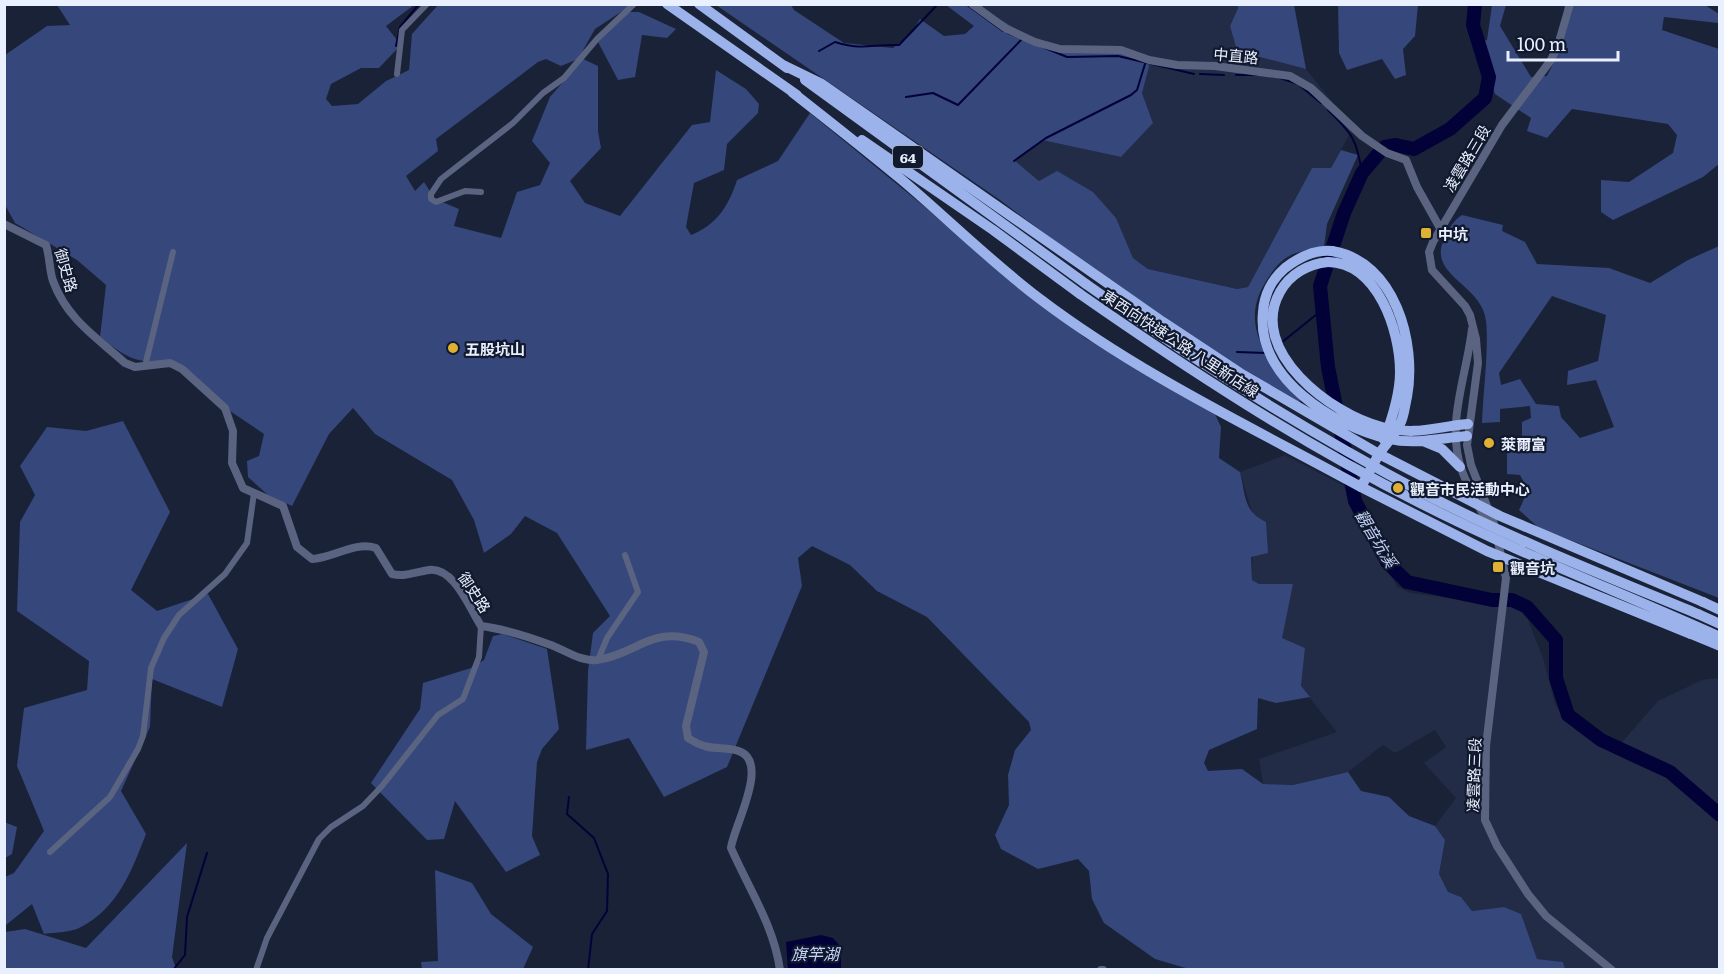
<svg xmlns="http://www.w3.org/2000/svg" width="1724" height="974" font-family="Literata,'Noto Sans TC',serif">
  <rect width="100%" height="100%" fill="#1a2238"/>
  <path fill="#222c47" d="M976,5h261l1,2 -8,19 7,25 69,18 47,59 -22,40h-19l-64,119 -11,2 -89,-20 -15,-11 -17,-39 -77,-38 -25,-20 28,-21 79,17 32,-34 -11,-30 -77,-46 -37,-11z
    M1285,455l59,31 53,101 14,6 106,14 11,13 15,38 12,46 22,27 40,17 41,-47 44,-21 17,-2v291h-154l-2,-7 -26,-3 -33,-52 -32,4 -11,-14 -13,-5 -9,-18 6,-34 -10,-14 21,-28 -32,-35 22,-16 -11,-17 -40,23 -12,-8 -35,27 -55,13 -30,-1 -4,-25 78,-27 -36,-45 4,-39 -24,-10 -22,-54 -7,-4 1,-64 -13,-44z"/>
  <path fill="#35477b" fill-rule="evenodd" d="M57,5h357l-28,21 11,14v9l-18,19h-18l-30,16 -5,15 6,7 26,-2 28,-23 23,-11 3,-36 26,-29h190l-1,3 -32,21 -17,30 -17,7 -15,-7 -8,3 -102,77 2,12 -32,25 9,15 9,-9 11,17 24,10 -5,17 47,12 16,-46 23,-7 10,-22 -18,-22 18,-44 33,-38 15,7v65l3,17 -31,33 15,22 35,13 72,-91 18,-3 6,-52 30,19 13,15 -1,9 -31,31 -3,26 -30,13 -8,44 5,8c26,-10 38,-30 46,-55l41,-19 32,-48 275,225 128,72 8,17 -2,31 21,14c6,24 3,39 26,50l2,31 -17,4 1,23 7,4h34l-11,54 23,10 -4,38 9,11 -34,6 -18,-5 -1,31 -48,21 -5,13 4,8 34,-2 21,15 30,1 55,-13 13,19 28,6 20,19 26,10 10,14 -6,34 9,18 13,5 11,14 32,-4 17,7 16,45 26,3 2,7h-376l-34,-10 -51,-36 -12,-24 -3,-28 -11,-12 -40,10 -37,-20 -6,-14 14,-30 -1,-30 7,-25 16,-20 -2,-8 -102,-105 -50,-26 -27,-26 -38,-19 -14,12 4,28 -75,181 -63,30 -35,-59 -43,12 2,-79 5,-38 17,-17 -53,-83 -32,-17 -14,18 -27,19 -10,-33 -22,-40 -77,-46 -22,-26 -24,26 -37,72 -24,-11 -20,-18 -1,-16 12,-5 5,-22 -43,-29 -45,-43c-40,1 -45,-1 -76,-25l6,-52 -29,-25 -62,-37 -10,-18v-150l42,-29 23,-1z
    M716,5h75l3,5 50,33 49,5 18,-14 9,-15 24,17 21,-2 9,-8 -28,-21h30l52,31 37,11h43l43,12 -9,34 11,30 -32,34 -79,-17 -27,21 24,20 18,-10 36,21 23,26 17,40 15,11 89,20 11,-2 64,-119h19l10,-18 17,5 -31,69 -3,23c-31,5 -42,7 -59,36 -28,46 8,82 35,118l-3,6 -183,-122 -114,-85z
    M1237,5h57l12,64 -69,-18 -7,-25 8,-18z
    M1338,5h80l-3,31 -12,13 3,26 -11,4 -13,-20 -35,11 -8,-17z
    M1492,5h14l-6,21 31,51 16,-1 10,-20 8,-51h140l14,9 -1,9 -54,-6 -2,13 57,19v115l-16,13 -90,43 -12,-8v-32l28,2 44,-29 4,-18 -9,-11 -96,-15 -25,29 -20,-7 4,-13 -36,-24 -17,-52 9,-2z
    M629,12h10l37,17 -9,9 -25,-3 -7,42 -17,3 -20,-38z
    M1462,215l41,10 -1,6 23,11 12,22 72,4 41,15 38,-23 31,-14v352l-180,-70 -20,-18 9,-20 -8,-15 -13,-1v-22l15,-5v-25l9,-4 -1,-12 -30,3v13l-18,1c1,-29 7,-75 4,-102 -4,-38 -61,-45 -41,-84 5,-10 8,-16 17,-22zM1552,296l54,19 -8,46 -30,10 -1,14 29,-5 18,47 -34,11 -19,-21 -2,-11 -23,-2 -16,-25 -19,6 -2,-12z
    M123,421l47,91 -39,78 26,21 51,-17 30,55 -16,58 -70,-28 -2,48 -29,64 25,43c-14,36 -28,74 -65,93 -10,6 -26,5 -37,7l-12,-30 -26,21 -1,-2v-46l9,-4 30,-42 -27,-65 7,-58 63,-18 2,-29 -72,-50 3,-89 15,-27 -15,-29 27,-39 39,4z
    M503,634l44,15 12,80 -17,20 -5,13 -5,74 8,19 -34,17 -51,-71 -11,38 -17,1 -56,-57 49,-74 3,-26 48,-15 13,-8 9,-24z
    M4,822l13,5 -5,27 -7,4z
    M187,843l-15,114 4,12h-171v-37l20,-3 61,19z
    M435,870l37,13 19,31 42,33 -10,22h-101l-1,-7 17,-1z"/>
  <path fill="#030238" d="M821,935l12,3 8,9v22h-53l-2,-27z"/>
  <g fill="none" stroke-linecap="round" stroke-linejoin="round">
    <path stroke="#030238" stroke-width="2" d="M966,4l37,27
      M1008,33l59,24 51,-1 76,18
      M396,46l4,-19 19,-23
      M819,51l16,-9c28,9 37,2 64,3l39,-41
      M1200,74l24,1
      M1236,75h21
      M1280,78l18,6 23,19
      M906,97l27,-4 25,12 63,-65
      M1328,110c24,23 29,30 34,63
      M1014,161l32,-23 85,-43 6,-5 8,-26
      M1281,343l41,-33
      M1237,352l29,1
      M569,797l-2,17 27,24 14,36 -1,37 -15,23 -4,36
      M173,970l12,-15 2,-38 20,-64"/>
    <path stroke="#030238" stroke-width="14" d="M1385,147l11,-2 18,4 36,-20 35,-31 4,-21 -16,-52 2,-21
      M1379,153l-17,20 -18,40 -24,73 8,81 27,134 32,61 20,20 85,18h20l15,7 29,33v38l12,37 33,25 69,32 50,43"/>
    <path stroke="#5a6480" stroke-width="6" d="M397,74l5,-44 25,-26
      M481,192l-16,-1 -29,11 -5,-3v-5l10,-15 72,-56 30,-30 21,-15 33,-39 37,-35
      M145,366l28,-114
      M598,660l9,-22 31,-46 -13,-37
      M50,852l60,-55 28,-48 5,-13 8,-68 13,-30 15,-23 46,-41 22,-31 7,-50
      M256,970l11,-32 52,-99 12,-12 32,-21 19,-20 56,-71 25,-16 16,-42 2,-31"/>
    <path stroke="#5a6480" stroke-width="8" d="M972,4l33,24 30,14 25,7 61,1 28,10 28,5 38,1 75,10 21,12 51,48 25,17 19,7 11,27 23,41
      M1570,4l-12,41 -7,15 -49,65 -69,117 -4,10 3,18 33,36 5,9 6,24 2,24 -11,82 4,20 23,59 12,54 -20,168 -1,74 12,26 31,48 18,22 66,54
      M4,224l42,21c4,12 3,24 7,36 14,38 43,56 72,82l10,4 35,-4 12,6 43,39 8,23 -1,32 11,25 40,18 14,41 15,12c21,-1 43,-18 64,-11l16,26c14,3 23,-2 37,-4 25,-3 40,37 52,56 23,3 45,10 67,18 16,5 32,18 49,16 41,-6 55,-36 102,-18l5,10 -18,74 2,12c24,16 35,6 53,14 28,13 -8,76 -10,96 18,41 43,78 49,122
      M1472,329c-5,45 -26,94 -11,139 7,21 19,40 29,59
      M1101,970h2"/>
    <path stroke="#9cb2ea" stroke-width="10" d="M667,4l130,91
      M699,4l88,64
      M783,65l39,19 341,238 77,51 139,81 -18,33c-108,-59 -222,-113 -321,-188 -49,-37 -92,-80 -138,-119 -36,-30 -73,-59 -110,-88
      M805,80l281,204
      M862,140l131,90 87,64
      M1332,251c-17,-2 -34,7 -47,17 -13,11 -21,27 -22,44 -7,66 70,114 126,127 27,6 51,-1 78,-3
      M1328,262c-20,2 -38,12 -48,30 -33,59 52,123 102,135 35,9 52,0 86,-3
      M1425,442l17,7 18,18
      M1703,602l17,8
      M1698,614l22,10
      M1691,634l29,12"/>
    <path stroke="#9cb2ea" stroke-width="10" d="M1332,251c63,10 85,92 75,146 -2,8 -3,20 -7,27 -5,11 -14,20 -21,30
      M1328,262c50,1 72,69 72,110 0,23 -8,47 -16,68
      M1086,284c108,77 220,147 337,209 89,46 183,83 275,121
      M1080,294c109,76 221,149 340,209 98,50 200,89 300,134
      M1379,454l121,62 203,86
      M1361,487l126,64 204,83"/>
  </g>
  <g fill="#deb133" stroke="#11192e" stroke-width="2">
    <rect x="1420" y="227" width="12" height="12" rx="3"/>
    <circle cx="453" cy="348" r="6"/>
    <circle cx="1489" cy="443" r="6"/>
    <circle cx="1398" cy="488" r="6"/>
    <rect x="1492" y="561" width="12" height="12" rx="3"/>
  </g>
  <g text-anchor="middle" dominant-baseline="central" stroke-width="4.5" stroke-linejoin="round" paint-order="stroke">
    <rect fill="#11192e" stroke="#a8b0c0" stroke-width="1.5" x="893" y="146" width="30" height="22" rx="4.5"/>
    <g font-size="14" font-weight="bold" fill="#e9f0ff">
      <text x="908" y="157">64</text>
    </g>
    <g font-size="15" fill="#e9f0ff" stroke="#11192e">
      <text transform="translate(1236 55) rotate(5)">中直路</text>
      <text transform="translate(1466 158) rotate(-59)">凌雲路三段</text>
      <text transform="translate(67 270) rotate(74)">御史路</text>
      <text transform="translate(1181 343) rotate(33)">東西向快速公路 八里新店線</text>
      <text transform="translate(475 592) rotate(57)">御史路</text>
      <text transform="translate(1473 775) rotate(-88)">凌雲路三段</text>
    </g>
    <g font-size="15" font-weight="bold" fill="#e9f0ff" stroke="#11192e" text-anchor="start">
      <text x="1438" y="233">中坑</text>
      <text x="465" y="348">五股坑山</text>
      <text x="1501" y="443">萊爾富</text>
      <text x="1410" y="488">觀音市民活動中心</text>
      <text x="1510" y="567">觀音坑</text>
    </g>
    <g font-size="16" font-style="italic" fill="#c4d3f7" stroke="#11192e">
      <text transform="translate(1377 538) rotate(59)">觀音坑溪</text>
      <text x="815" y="953">旗竿湖</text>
    </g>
  </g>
  <rect width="1724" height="974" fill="none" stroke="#e9f0ff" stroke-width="12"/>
  <path d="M1508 51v9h110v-9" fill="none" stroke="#e9f0ff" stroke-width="3"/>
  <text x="1517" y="51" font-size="18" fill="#e9f0ff" stroke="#11192e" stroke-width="4.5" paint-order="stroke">100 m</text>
</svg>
